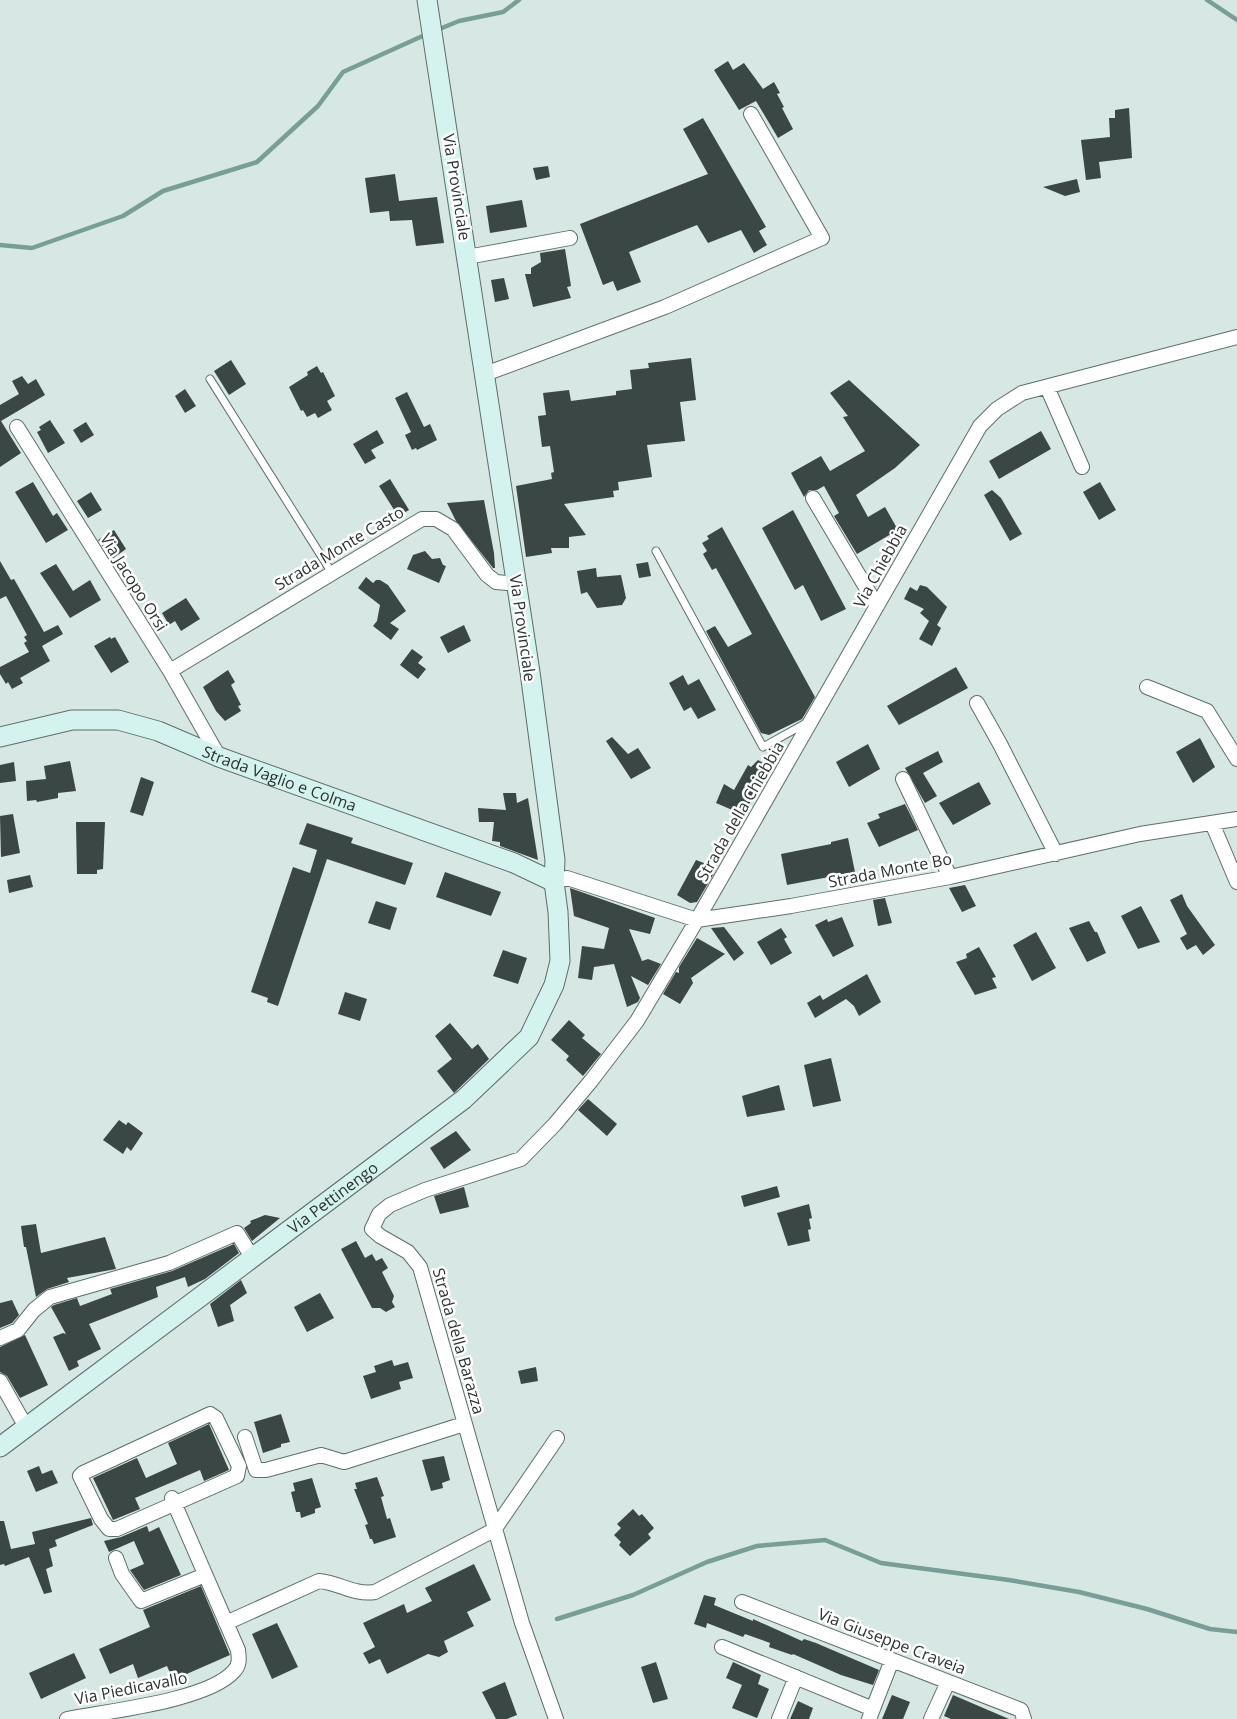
<svg xmlns="http://www.w3.org/2000/svg" width="1237" height="1719" font-family="'Open Sans',sans-serif">
  <rect width="100%" height="100%" fill="#d7e7e4"/>
  <g fill="none" stroke-linecap="round" stroke-linejoin="round">
    <path stroke="#799e97" stroke-width="4.5" d="M1207,0l30,20
      M437,30l22,-9 44,-9 16,-12
      M0,245l32,3 91,-32 40,-25 94,-29 61,-56 25,-34 84,-38
      M557,1619l76,-24 74,-33 50,-16 68,-6 56,23 128,17 70,12 68,17 63,20 27,3"/>
  </g>
  <path fill="#3a4744" d="M728,61l5,9 11,-7 19,26 11,-7 6,11 -3,1 7,13 -2,1 11,21 -15,9 -22,-37 -17,9 -25,-40z
    M1129,108l3,50 -33,4 2,16 -15,2 -5,-40 29,-3 -1,-19h6v-8z
    M703,118l63,109 -7,4 8,14 -13,8 -13,-23 -33,13 -11,-18 -68,27 12,30 -24,9 -4,-10 -10,4 -23,-61 128,-50 -25,-45z
    M548,166l2,11 -14,3 -3,-12z
    M395,174l4,27 38,-4 7,46 -28,3 -4,-26 -22,1 -1,-10 -19,2 -5,-35z
    M1077,179l3,13 -15,4 -22,-9z
    M522,200l5,27 -37,6 -4,-27z
    M565,249l6,37 -4,1 4,11 -38,9 -8,-33h6v-6l10,-6 -1,-9z
    M504,278l5,21 -14,3 -4,-22z
    M691,358l5,42 -16,2 5,39 -38,4 5,32 -34,5 1,8 -6,1 1,6 -50,7 22,31 -17,2v11h-18l1,5 -26,4 -10,-71 36,-7 -1,-6 3,-1 -4,-26 -8,1 -4,-31 8,-1 -3,-22 26,-3 2,11 45,-6v-4l16,-2 -2,-19 19,-2 -1,-5z
    M231,360l15,24 -17,11 -15,-24z
    M317,366l4,7 2,-1 12,24 -8,5 5,9 -14,8 -3,-5 -8,4 -4,-7 -2,1 -12,-24 19,-12 -1,-3z
    M22,376l6,8 8,-5 9,16 -44,26 20,32 -21,14v-62l19,-11 -7,-13z
    M849,380l71,65 -25,23 -39,27 12,22 17,-10 13,23 -41,24 -23,-38 5,-3 -15,-27 -7,4h-8l-5,7 -13,-24 30,-17 9,15 35,-20 -22,-34 5,-1 -18,-23z
    M185,389l11,17 -11,7 -10,-17z
    M407,392l17,35 6,-3 7,16 -20,10 -1,-2 -4,2 -7,-15 6,-3 -16,-34z
    M50,420l15,23 -17,10 -11,-21 4,-2 -2,-3z
    M86,422l8,13 -13,8 -8,-13z
    M377,430l7,13 -13,7 5,8 -11,6 -12,-20z
    M1041,431l10,18 -52,30 -10,-18z
    M390,479l19,31 -11,6 -19,-30z
    M33,482l20,34 4,-3 11,17 -22,13 -31,-51z
    M1100,482l16,28 -17,10 -16,-28z
    M992,490l9,8 21,36 -12,7 -26,-46z
    M91,492l11,18 -14,8 -11,-17z
    M484,500l10,53 1,15h-2l-37,-47 -9,-18z
    M793,510l53,99 -25,12 -18,-36 -8,5 -33,-62z
    M722,527l93,170 -13,22 -33,16 -8,-2 -55,-102 9,-5 13,21 24,-13 -36,-66 -4,2 -9,-16 4,-3 -5,-8 7,-4 -2,-3z
    M114,530l12,19 -14,10 -14,-19z
    M425,551l7,8 8,-1 3,7 3,1 -7,17 -32,-14 6,-14z
    M0,561l11,19 3,-1 30,53 14,-7 5,9 -21,12 8,15 -30,17 3,5 -11,6 -4,-7 -2,2 -6,-10v-7l29,-15 -5,-9 3,-2 -3,-4 3,-2 -21,-39 -6,3z
    M648,562l3,14 -12,2 -3,-14z
    M56,564l17,27 17,-11 11,20 -31,18 -30,-45z
    M596,568l1,9 24,-2 5,23 -4,7 -25,3 -10,-16 -6,2 -4,-23z
    M366,577l7,6 3,-3h4l8,5 18,26 -16,12 9,6 -8,11 -18,-14 4,-5 3,-16 -22,-17z
    M920,585l7,2 20,20 -10,18 4,3 -9,18 -13,-7 10,-18 -9,-8 4,-4 -20,-10 6,-12 7,4z
    M186,598l14,21 -19,12 -6,-10 -6,4 -7,-12z
    M464,625l7,16 -23,12 -8,-16z
    M110,637l1,2 4,-2 14,25 -18,11 -17,-27z
    M412,649l11,8 -5,6 8,6 -8,10 -18,-14z
    M956,667l12,21 -69,37 -12,-19z
    M228,670l7,12 -4,3 10,20 -3,1 3,5 -16,10 -9,-10 -13,-24z
    M683,675l5,10 11,-6 17,31 -18,9 -7,-12 -7,4 -15,-28z
    M612,737l16,17 10,-6 13,20 -20,11 -25,-38z
    M1200,738l15,29 -22,16 -17,-31z
    M868,744l12,25 -31,18 -13,-25z
    M938,751l5,11 -20,11 14,23 -12,7 -20,-35z
    M758,760l12,7 -13,21 -13,27 -28,-12 8,-19 10,6 14,-25 3,2z
    M70,761l6,30 -18,2v5l-21,4 -1,-2 -9,1 -1,-20 20,-2 -2,-13z
    M14,762l2,19 -16,2v-18z
    M141,777l13,5 -11,34 -13,-4z
    M979,782l12,22 -38,21 -14,-22z
    M503,793h13l1,10 11,-5 10,62 -38,-14v-4l-8,-1 2,-19h-15l-1,-14 28,2z
    M905,804l13,26 -39,17 -12,-24 13,-5 -2,-4z
    M13,814l7,39 -19,4 -1,-41z
    M76,822h29l-2,47 -6,1v4h-20z
    M307,823l46,15 -2,5 62,20 -8,22 -78,-26 -49,147 -11,-4 1,-4 -17,-6 42,-125 17,6 7,-23 -18,-6z
    M848,838l7,34 -68,13 -6,-31 50,-10v-2z
    M696,860l21,8 -20,34 -7,1 -13,-8z
    M445,872l56,20 -10,24 -55,-19z
    M30,875l3,12 -24,6 -2,-13z
    M965,885l11,21 -14,6 -13,-24z
    M570,888l85,30 -5,16 -21,-5 13,32 6,-2 13,5 -13,21 -17,-9 9,22 -2,4 -11,5 -13,-43 -20,3 -2,13 -14,-2 4,-32 22,3 5,-21 -35,-12z
    M1182,894l5,12 28,39 -12,10 -7,-10 -9,5 -7,-12 7,-4 -17,-34z
    M885,898l7,25 -14,3 -5,-26z
    M376,901l21,7 -7,22 -22,-7z
    M1141,906l19,36 -22,7 -17,-33z
    M842,917l12,29 -21,11 -18,-32 12,-6 1,3z
    M1089,921l6,11h2l9,21 -19,9 -18,-34z
    M724,927l20,26 -10,8 -23,-33z
    M781,928l6,9 -3,2 8,14 -21,12 -14,-23z
    M1036,932l20,36 -24,13 -19,-36z
    M697,938l28,16 -34,24 2,5 -13,21 -17,-10 13,-22 3,1v-6z
    M979,947l17,30 -4,1 5,10 -22,7 -19,-33 11,-4 -1,-4z
    M503,950l24,8 -9,26 -25,-8z
    M867,974l14,28 -22,14 -5,-10 -8,-7 -31,19 -8,-15 13,-8 3,5z
    M345,992l22,7 -7,22 -22,-7z
    M569,1020l16,15 -3,3 19,16 -18,22 -17,-16 3,-4 -18,-16z
    M450,1023l22,26 6,-5 11,15 -35,34 -17,-22 15,-12 -17,-23z
    M831,1058l10,43 -28,6 -9,-42z
    M779,1085l6,25 -38,7 -5,-21z
    M588,1099l29,25 -10,12 -29,-26z
    M119,1120l7,5 2,-3 15,11 -12,18 -4,-4 -4,7 -20,-14z
    M456,1131l15,19 -27,19 -14,-21z
    M777,1186l3,11 -36,10 -3,-11z
    M464,1187l5,20 -29,7 -6,-18z
    M809,1204l3,14 -3,1 2,10 -3,1 2,11 -22,5 -11,-33z
    M265,1215l15,3 -28,23 -8,-13 7,-5 -1,-2z
    M36,1224l5,29 64,-16 11,32 -49,9 2,4 -22,7 -11,8 -10,-50h-2l-3,-21z
    M356,1241l9,17 7,-4 4,7 6,-3 6,10 -6,4 12,24 -2,6 3,5 -9,5 -6,-4h-8l-31,-59z
    M234,1244l5,9 -34,26 -17,8 -3,-10 -29,10 2,10 -69,27 12,25 -24,12 2,5 -10,5 -16,-34 10,-4 3,1 -15,-27 3,-2 23,-7 3,8 32,-12 -2,-5 62,-18z
    M241,1280l6,13 -17,12 4,16 -16,6 -8,-23z
    M320,1293l14,25 -27,14 -13,-25z
    M12,1300l7,15 -7,8 -12,5v-25z
    M25,1335l23,50 -28,13 -13,-22 -7,-4v-25z
    M392,1360l2,6 14,-4 5,16 -14,4 2,7 -30,10 -8,-23 13,-4 -2,-6z
    M536,1367l2,14 -17,3 -3,-13z
    M281,1414l9,28 -9,2v3l-18,6 -9,-31z
    M209,1424l20,46 -25,11 -4,-11 -23,10 -42,18 5,11 -27,11 -20,-42 44,-20 9,20 31,-14 -9,-21z
    M444,1456l6,24 -8,3 1,5 -12,3 -9,-31z
    M39,1466l3,8 10,-4 6,13 -22,9 -9,-21z
    M377,1477l7,19 -3,1 6,22 3,-1 6,19 -22,7 -2,-5h-2l-5,-14 3,-1 -14,-35h3l-2,-6z
    M312,1478l9,29 -6,2v4l-14,5 -1,-6h-4l-5,-20 4,-1 -2,-8z
    M633,1509l6,7 3,-2 12,14 -6,6 3,4 -21,18 -11,-11 2,-3 -7,-7 7,-7 -4,-4z
    M91,1518l2,7 -38,15 2,6 -8,3 4,17 -7,3 6,23 -8,2 -15,-37 -24,9 -1,-2 -4,1v-44h4l7,28 24,-5 -3,-12z
    M147,1526l2,6 10,-5 22,48 -37,15 -14,-20 14,-6 -10,-23 -25,11 -5,-11 17,-4z
    M474,1564l17,36 -24,12 7,14 -30,15 4,11 -9,5 -11,-3 -41,20 -7,-15 -11,5 -6,-11 12,-6 -12,-24 41,-19 3,9 25,-12 -7,-13z
    M201,1586l29,69 -57,25 -6,-14 -29,12 -5,-14 -23,10 -11,-25 51,-22 -7,-17z
    M704,1595l12,3 -2,7 39,16v-2l49,22 2,-2 12,4 63,27 -6,15 -32,-10 -48,-21 -1,1 -23,-8 1,-4 -25,-9 -2,3 -36,-14 -1,5 -12,-4z
    M277,1623l21,44 -26,12 -20,-45z
    M74,1653l12,25 -45,21 -12,-26z
    M656,1662l12,37 -15,4 -12,-36z
    M733,1662l28,13 -3,9 11,5 -12,29 -25,-10 10,-23 -16,-7z
    M505,1682l12,33 -10,4h-11l-14,-27z
    M892,1695l18,7 -7,17h-21z
    M953,1695l56,24h-58l-7,-3z
    M798,1701l15,7 -4,11h-19z"/>
  <g fill="none" stroke-linecap="round" stroke-linejoin="round">
    <defs>
      <path id="lane" d="M210,379l122,194
        M656,551l107,196 45,-25"/>
      <path id="street" d="M467,257l103,-19
        M485,374l180,-67 157,-69 -71,-124
        M1047,387l35,80
        M17,427l153,244 49,86
        M813,498l64,108
        M170,671l252,-152h14l17,10 34,46 9,7 21,2
        M1147,687l60,24 30,48
        M977,703l23,41 56,110
        M903,779l47,98
        M1212,823l25,59
        M554,882l13,-4 130,42 94,-14 159,-29 190,-43 97,-15
        M0,1338l18,-8 16,-20 16,-13 119,-34 68,-30 15,24
        M0,1381l26,46
        M210,1414l6,4 23,48 -2,10 -120,53h-8l-8,-10 -21,-43 3,-3z
        M245,1437l11,33h10l55,-15 23,7 120,-38
        M494,1530l63,-92
        M116,1558l6,16 19,27 64,-26
        M742,1602l279,108 3,9
        M226,1623l93,-42c22,2 33,14 56,11l119,-62
        M722,1647l151,62
        M67,1719c40,-8 141,-18 167,-48 6,-6 5,-13 4,-21l-66,-152
        M556,1719l-34,-96 -102,-356 -12,-15 -28,-16 -8,-7 7,-15 11,-9 35,-15 96,-31 34,-35 36,-43 46,-60 60,-101 283,-494 17,-17 25,-16 215,-56
        M779,1719l17,-42
        M869,1719l23,-59
        M931,1719l17,-37"/>
      <g id="secondary">
        <path id="s1" d="M0,737l72,-17h46l40,11 61,26 295,106 40,19"/>
        <path id="s2" d="M0,1447l464,-348 65,-62 25,-52 6,-24 -2,-49 -4,-30 1,-22 -25,-188 -103,-672"/>
      </g>
    </defs>
    <use href="#lane" stroke="#5f6d6a" stroke-width="9"/>
    <use href="#street" stroke="#5f6d6a" stroke-width="16"/>
    <use href="#secondary" stroke="#5f6d6a" stroke-width="21"/>
    <use href="#lane" stroke="#fff" stroke-width="7"/>
    <use href="#street" stroke="#fff" stroke-width="14"/>
    <use href="#secondary" stroke="#d4f3ee" stroke-width="19"/>
  </g>
  <g text-anchor="middle" dominant-baseline="central" stroke-width="5" stroke-linejoin="round" paint-order="stroke">
    <g font-size="16" fill="#2c3231" stroke="#fff">
      <text transform="translate(457 187) rotate(81)">Via Provinciale</text>
      <text transform="translate(339 548) rotate(-31)">Strada Monte Casto</text>
      <text transform="translate(880 566) rotate(-61)">Via Chiebbia</text>
      <text transform="translate(134 582) rotate(58)">Via Jacopo Orsi</text>
      <text transform="translate(523 628) rotate(82)">Via Provinciale</text>
      <text stroke="none"><textPath href="#s1" startOffset="292">Strada Vaglio e Colma</textPath></text>
      <text transform="translate(740 811) rotate(-60)">Strada della Chiebbia</text>
      <text transform="translate(890 870) rotate(-11)">Strada Monte Bo</text>
      <text stroke="none"><textPath href="#s2" startOffset="416">Via Pettinengo</textPath></text>
      <text transform="translate(459 1341) rotate(74)">Strada della Barazza</text>
      <text transform="translate(892 1641) rotate(21)">Via Giuseppe Craveia</text>
      <text transform="translate(131 1688) rotate(-11)">Via Piedicavallo</text>
    </g>
  </g>
</svg>
